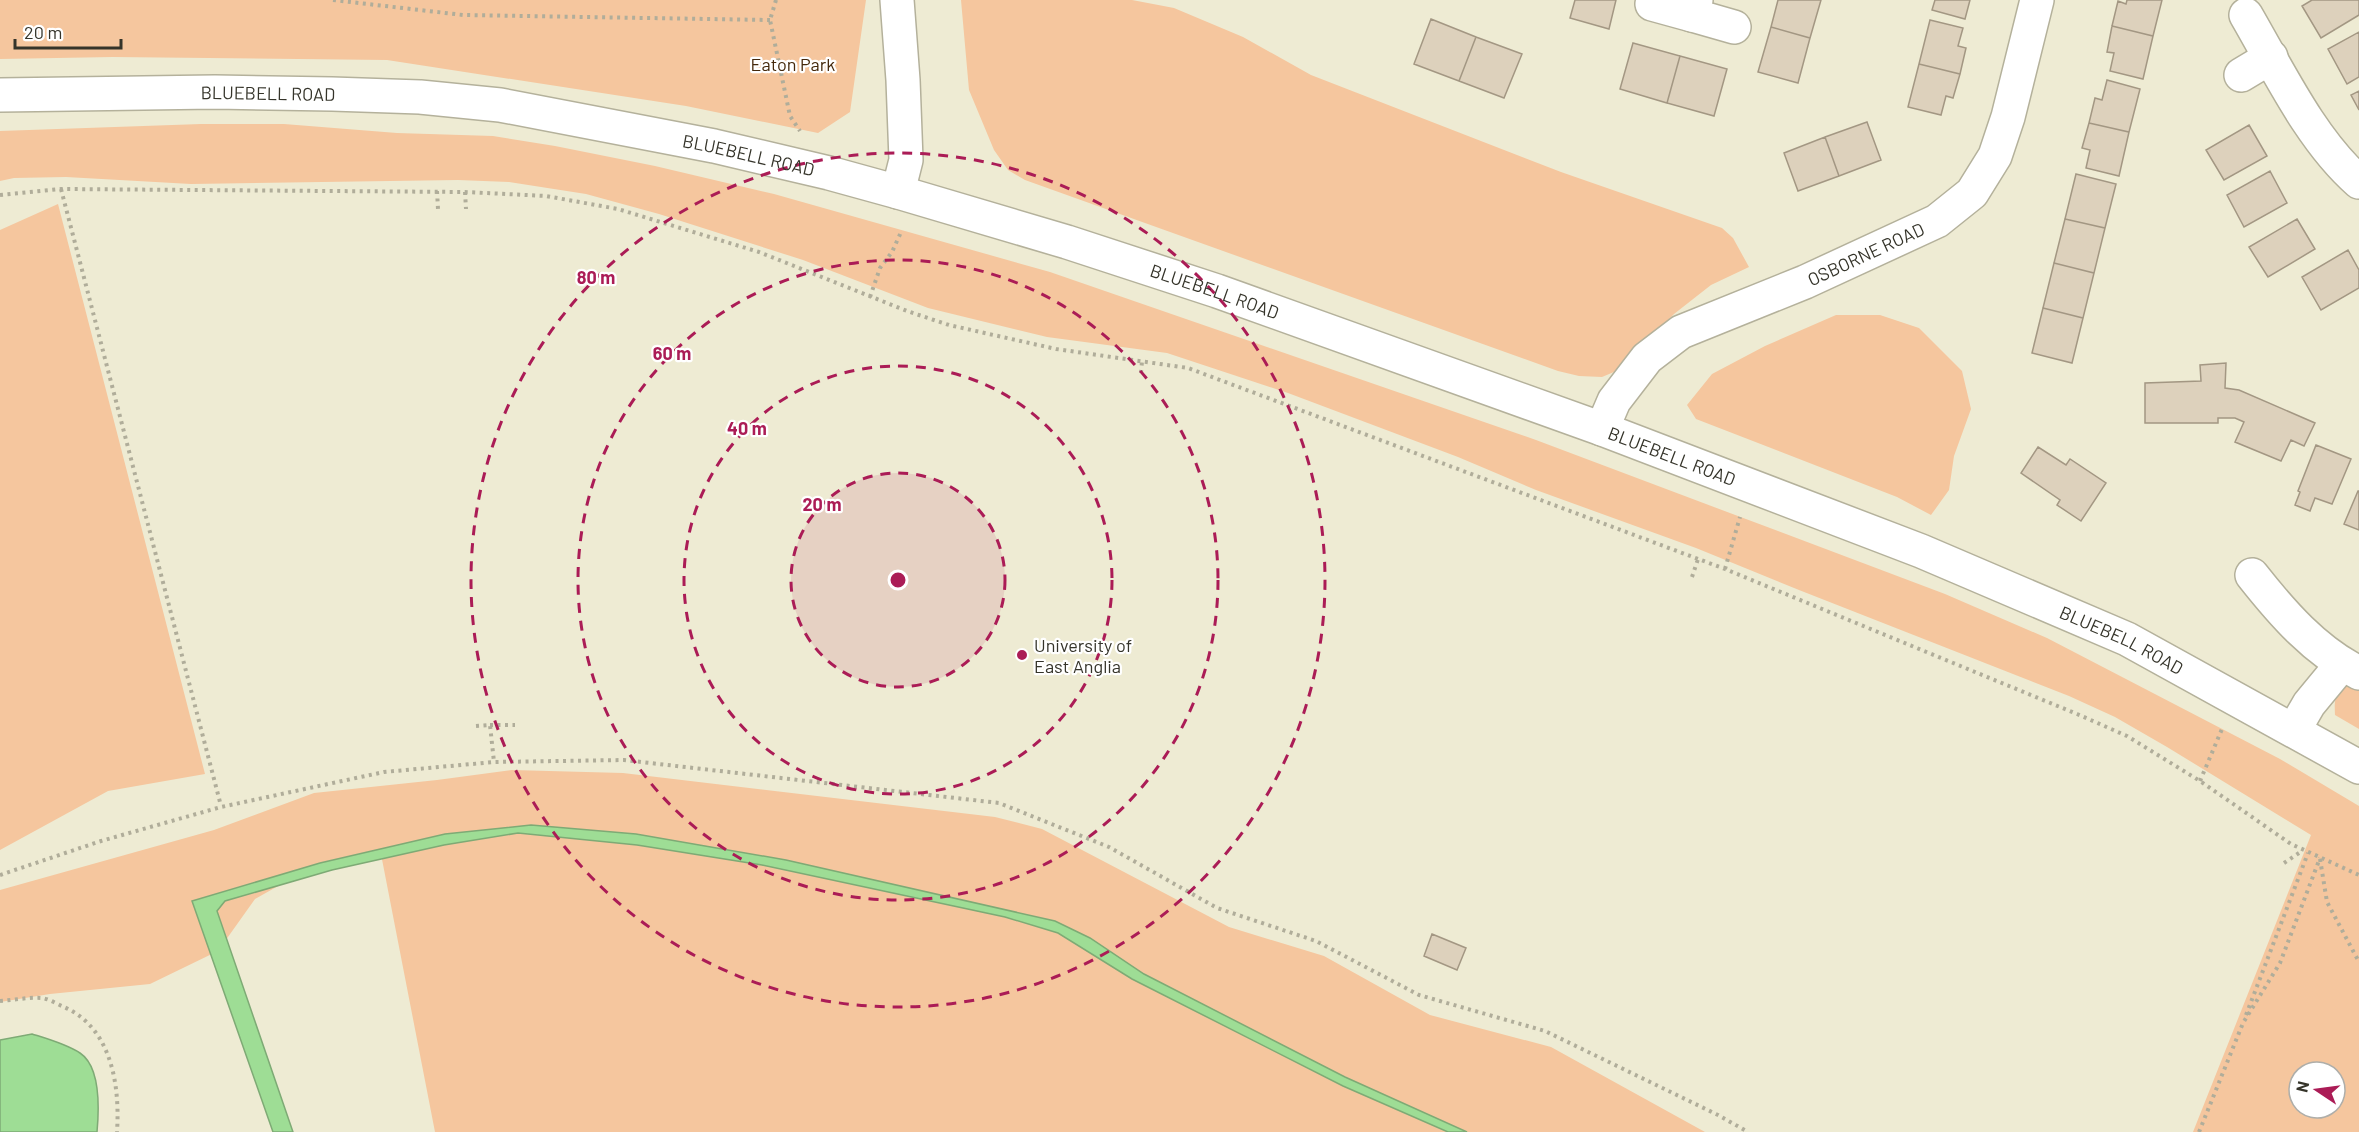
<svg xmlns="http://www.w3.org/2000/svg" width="2359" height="1132" font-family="Barlow,sans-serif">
  <rect width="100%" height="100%" fill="#eeebd3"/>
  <path fill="#f5c69e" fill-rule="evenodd" d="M0,0h866l-16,112 -32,21 -132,-27 -299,-46 -274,-3 -113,2z
    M961,0h171l42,8 69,29 68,38 250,97 161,56 11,10 16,29 -38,18 -37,29 -53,55 -19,8 -23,-1 -21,-5 -533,-191 -17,-10 -14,-20 -25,-60z
    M201,124h83l113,9 96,3 62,10 100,20 119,28 276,78 486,168 409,154 102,44 233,121 79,47v326h-166l118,-297 -144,-88 -52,-30 -46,-21 -270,-106 -103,-42 -160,-58 -78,-33 -170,-64 -121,-40 -120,-16 -119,-29 -125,-48 -144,-46 -73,-20 -77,-12 -51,-2 -267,4 -125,-7 -52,1 -14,3v-50zM2299,1072h36v36h-36z
    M58,204l147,570 -97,17 -108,59v-620z
    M1836,315h44l39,13 43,43 9,38 -17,47 -5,34 -18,25 -34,-18 -201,-78 -9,-14 25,-31 53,-28z
    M2352,681l7,3v45l-24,-14c-1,-18 1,-26 17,-34z
    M512,770l111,3 372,44 47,12 187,98 95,29 106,59 121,32 154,85h-1270l-55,-283 -61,14 -64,36 -37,52 -68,33 -100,10 -50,8v-112l214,-60 100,-37 123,-13z"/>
  <path fill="#9edd95" stroke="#7eaa75" stroke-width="1.5" d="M531,825l105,9 150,26 269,61 35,17 54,36 201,103 122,55h-19l-105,-46 -211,-107 -74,-46 -53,-16 -243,-52 -125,-20 -119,-12 -74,12 -112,25 -107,31 -8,10 76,221h-20l-81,-231 128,-38 125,-29z
    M32,1034c16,5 34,10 48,19 21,14 19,57 17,79h-97v-92z"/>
  <path fill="#ddd1bc" stroke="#a39783" stroke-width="1.5" d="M1575,0h41l-7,29 -39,-11z
    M1778,0h43l-11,38 -39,-11z
    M1935,0h35l-5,19 -33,-9z
    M2127,0h35l-9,36 -41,-10 6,-25 8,3z
    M2312,0h47v15l-38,23 -19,-32z
    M1431,19l45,18 -17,44 -45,-17z
    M1930,20l33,8 -5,18 8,2 -6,26 -41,-10z
    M2112,26l41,10 -10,43 -33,-8 4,-18 -7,-1z
    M1771,27l39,11 -12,45 -40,-11z
    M2359,32v45l-12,7 -19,-35z
    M1476,37l46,17 -18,44 -45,-17z
    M1633,43l47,13 -13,47 -47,-14z
    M1680,56l47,13 -13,47 -47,-13z
    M1919,64l41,10 -7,24 -7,-2 -5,19 -33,-8z
    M2107,80l33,9 -11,43 -40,-9 6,-25 7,2z
    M2359,91v19l-8,-15z
    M1867,122l14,38 -42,16 -14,-39z
    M2089,123l40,9 -10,44 -33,-8 4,-18 -8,-2z
    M2249,125l18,31 -43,24 -18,-30z
    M1825,137l14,39 -41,15 -14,-38z
    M2270,171l17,32 -43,24 -17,-32z
    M2076,174l40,10 -11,44 -40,-9z
    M2065,219l40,9 -11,45 -40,-10z
    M2297,219l18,30 -47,28 -19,-30z
    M2348,250l11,20v18l-38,22 -19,-33z
    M2054,263l40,10 -11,45 -40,-10z
    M2043,308l40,10 -11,45 -40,-10z
    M2226,363l-1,25 14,2 76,33 -11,23 -13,-6 -10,21 -46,-19 9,-20 -9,-4h-17v5h-73v-40l56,-2 -1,-16z
    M2316,445l35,14 -19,45 -17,-6 -5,13 -15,-6 5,-13 -2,-1z
    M2038,447l28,18 4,-6 36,24 -25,38 -24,-16 3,-5 -39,-27z
    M2358,491h1v39l-15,-6z
    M1432,934l34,14 -9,22 -33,-14z"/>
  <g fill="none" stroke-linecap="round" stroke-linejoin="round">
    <defs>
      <g id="minor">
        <path d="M897,0l6,80 3,80 -8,32"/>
        <path d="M1652,4l40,11 4,-15"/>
        <path d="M1692,15l42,12"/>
        <path d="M2246,15c32,55 65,125 113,167"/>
        <path d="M2241,75l30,-18"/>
        <path id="s1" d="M0,95l215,-3 117,2 88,3 80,8 214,41 115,27 69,19 169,50 150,49 385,138 319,122 206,88 232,128"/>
        <path id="s2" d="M1602,429l12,-28 33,-43 34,-26 124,-50 132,-61 35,-28 23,-37 13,-39 29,-117"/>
        <path d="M2252,575c30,38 63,76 107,98"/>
        <path d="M2294,730l15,-26 33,-40"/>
      </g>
    </defs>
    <use href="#minor" stroke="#b4b19b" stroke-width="36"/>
    <path stroke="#b0ad9a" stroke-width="4" stroke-dasharray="3 4.5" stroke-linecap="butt" d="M333,0l130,15 307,5
      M776,0l-6,20 20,96 10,15
      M61,189l160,617
      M437,191l1,18
      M465,192l1,17
      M0,195l61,-6 404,3 81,4 72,13 141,43 148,59 42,14 107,24 132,19 537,201 352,145 50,22 73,45 91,63 68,31
      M870,297l10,-29 12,-16 10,-22
      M1141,373l1,-12
      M1725,569l15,-52
      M1692,577l6,-18
      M490,725h25
      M476,726l14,-1 4,37
      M2200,781l22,-52
      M2320,859l7,43 32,60
      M2284,863l18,-12
      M0,875l101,-34 120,-34 163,-35 110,-10 130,-2 375,43 110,44 108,61 99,33 103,54 126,36 173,84 30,17
      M0,1001c14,-1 29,-4 42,-3 7,1 15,6 22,9 48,21 56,79 53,125
      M2246,1015l62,-162
      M2199,1132l44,-109 37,-60 40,-105"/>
    <use href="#minor" stroke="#fff" stroke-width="33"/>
  </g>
  <circle cx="898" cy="580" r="107" fill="#ab1c56" fill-opacity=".12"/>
  <g fill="none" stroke="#ab1c56" stroke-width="3" stroke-dasharray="10 8">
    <circle cx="898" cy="580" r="107"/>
    <circle cx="898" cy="580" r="214"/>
    <circle cx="898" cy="580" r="320"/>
    <circle cx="898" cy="580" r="427"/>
  </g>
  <circle fill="#ab1c56" stroke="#fff" stroke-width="2" cx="1022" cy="655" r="6"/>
  <g text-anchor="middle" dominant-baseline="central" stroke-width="4.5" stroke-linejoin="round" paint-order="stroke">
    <g font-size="18" fill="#44280b" stroke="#fff">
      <text x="793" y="64">Eaton Park</text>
    </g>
    <g font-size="18" fill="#35342a" stroke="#fff">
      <text stroke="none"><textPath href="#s1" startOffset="268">BLUEBELL ROAD</textPath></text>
      <text stroke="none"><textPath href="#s1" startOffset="754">BLUEBELL ROAD</textPath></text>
      <text stroke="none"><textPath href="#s2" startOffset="328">OSBORNE ROAD</textPath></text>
      <text stroke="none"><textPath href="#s1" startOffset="1240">BLUEBELL ROAD</textPath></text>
      <text stroke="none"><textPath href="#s1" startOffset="1726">BLUEBELL ROAD</textPath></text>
      <text stroke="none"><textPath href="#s1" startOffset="2212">BLUEBELL ROAD</textPath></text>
    </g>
    <g font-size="18" fill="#35342a" stroke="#fff" text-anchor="start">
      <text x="1034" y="645">University of<tspan x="1034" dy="21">East Anglia</tspan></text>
    </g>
  </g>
  <circle cx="898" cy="580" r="9" fill="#ab1c56" stroke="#fff" stroke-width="3"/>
  <g font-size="18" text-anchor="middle" font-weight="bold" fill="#ab1c56" stroke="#fff" stroke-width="4.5" stroke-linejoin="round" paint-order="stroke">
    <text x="596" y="284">80 m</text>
    <text x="672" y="360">60 m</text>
    <text x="747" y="435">40 m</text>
    <text x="822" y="511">20 m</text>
  </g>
  <g transform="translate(2317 1090) rotate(283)"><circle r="28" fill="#ffffff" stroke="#aeaeaa" stroke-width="1.5"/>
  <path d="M0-4.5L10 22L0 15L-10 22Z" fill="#ab1c56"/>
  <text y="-9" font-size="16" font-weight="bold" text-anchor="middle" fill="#35342a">N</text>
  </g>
  <path d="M15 39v9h106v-9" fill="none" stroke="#35342a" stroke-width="3"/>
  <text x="24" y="39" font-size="18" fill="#35342a" stroke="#ffffff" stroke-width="4.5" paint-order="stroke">20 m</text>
</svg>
